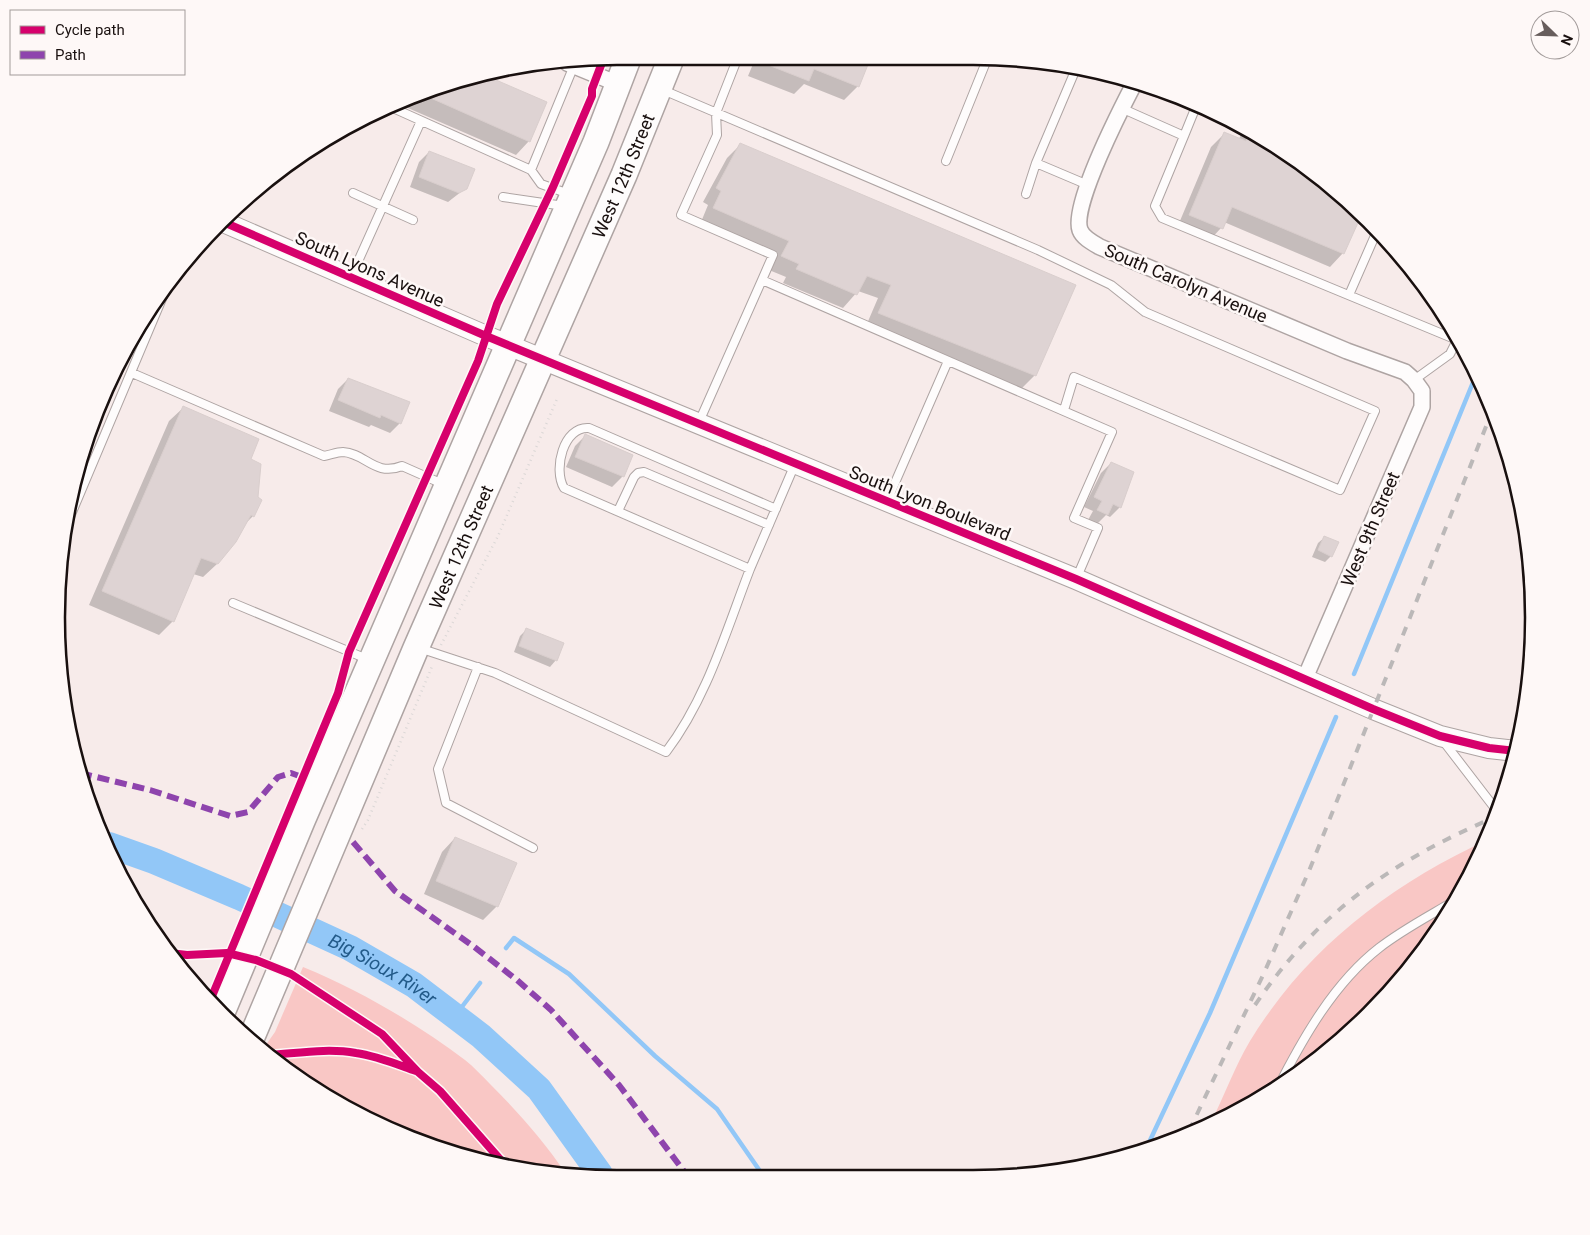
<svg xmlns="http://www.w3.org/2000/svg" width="1590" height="1235" font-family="Roboto,sans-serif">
  <rect width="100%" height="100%" fill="#f7ebea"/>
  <path fill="#f9c7c5" d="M1487,840l-48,90 -70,85 -85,69 -72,36c13,-26 23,-54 38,-79 56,-92 140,-156 237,-201z
    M303,967c56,23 113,56 162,93 9,7 17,16 25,24 28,28 54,57 76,90h-22l-107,-25 -131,-65 -43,-35 12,-17z"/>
  <path fill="#0003" d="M756,57h113l-11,29 -14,14 -40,-16 -10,10 -46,-18z
    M472,75l57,66 -13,14 -115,-50z
    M1244,128l70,44 29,81 -13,14 -106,-45 -3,6 -13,14 -31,-14 34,-81 14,-14 14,6z
    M740,145l295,230 -13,13 -156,-62 12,-28 -20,-7 -15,17 -60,-25 3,-6 -17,-7 7,-15 -75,-33 7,-17 -5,-3 24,-44z
    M429,152l37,36 -18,14 -38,-15 9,-25z
    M348,379l52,44 -10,10 -19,-8 -2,2 -40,-16 9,-22z
    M183,408l66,51 4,57 -10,10 -26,38 -14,13 -10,-3 -20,47 -14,14 -70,-30 80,-184z
    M585,436l47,19 -10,22 -10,10 -46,-20 9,-21z
    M1111,463l9,44 -10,10 -4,-2 -9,9 -9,-4 5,-9 -9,-4 17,-34z
    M1325,537l6,19 -6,6 -13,-5 6,-14z
    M527,629l29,31 -6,7 -36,-15 6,-16z
    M455,838l42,68 -14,14 -59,-26 18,-42z"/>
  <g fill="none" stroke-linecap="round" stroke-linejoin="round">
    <path stroke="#92c7f7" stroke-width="4.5" d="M1354,674l122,-299
      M506,948l8,-10 55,36 86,82 62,53 45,65
      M455,1016l25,-33
      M1145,1151l65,-138 126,-296"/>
    <path stroke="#92c7f7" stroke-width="26" id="s1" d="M109,845l45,16 85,36 111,51 64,37 67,51 58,53 61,85"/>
  </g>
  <path fill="#ded3d3" stroke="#d9cecd" d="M748,57h123l-12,30 -45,-18 -5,12z
    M482,74l65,28 -17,40 -106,-47 48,-20z
    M1224,132l22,9 3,-9 65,40 47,44 -17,38 -112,-47 -9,22 -34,-14z
    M740,143l336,142 -40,91 -158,-63 13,-28 -24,-9 -10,19 -61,-26 3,-5 -18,-8 8,-15 -76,-33 8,-17 -5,-3z
    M429,151l46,18 -8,20 -8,4 -40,-16z
    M348,378l62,24 -9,22 -20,-9 -1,3 -42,-18z
    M183,406l76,33 -8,20 10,5 -3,33 4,3 -8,17 -3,-2 -15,27 -18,22 -17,-6 -27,64 -72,-31z
    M585,434l48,21 -9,22 -49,-20z
    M1111,462l23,10 -13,36 -8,-4 -5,11 -11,-5 5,-9 -8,-4z
    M1324,536l15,6 -7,15 -14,-7z
    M526,628l38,15 -7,18 -38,-15z
    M455,837l62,26 -19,44 -62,-26z"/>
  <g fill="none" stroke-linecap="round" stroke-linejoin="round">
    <defs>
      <path id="service" d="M738,57l-22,56 1,22 -36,80 92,40 -11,25 350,152 -38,86 24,10 -21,49
        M663,90l375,160 73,35 34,27 230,99 -35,79 -266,-113 -10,33
        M393,108l138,62 10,14 28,10
        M1121,108l63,28 -29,70 7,12 295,122 -7,14 -36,26
        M1184,136l13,-32
        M946,161l42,-104
        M1036,163l39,-92
        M531,170l44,-107
        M353,193l60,27
        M1026,194l10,-31 52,22
        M503,197l61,9
        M351,277l70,-156
        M1349,295l28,-64
        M132,373l192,83c6,-1 13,-4 19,-4 22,1 32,25 59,14l43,19
        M699,422l63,-142
        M887,501l61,-140
        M776,509l-187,-81c-26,-2 -36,42 -25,60l186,81 45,-105
        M618,511l16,-34 4,-4 6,-1 125,53
        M70,517l94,-223
        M233,603l134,56
        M419,648l76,25 171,79c41,-54 60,-121 84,-183
        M478,667l-40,102 8,34 87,45
        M1444,742l53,69
        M1278,1087c25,-49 56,-104 101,-139 23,-18 50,-32 75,-47"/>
      <path id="minor" d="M567,63l51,21
        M1135,82c-13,25 -64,124 -55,148 3,8 13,13 20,17l247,104 58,21 9,8 8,11v16l-117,271"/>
      <path id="tertiary" d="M221,221l265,115 590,243 297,130 67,27 49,12 27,3"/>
      <g id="primary">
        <path d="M221,1015l81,-194 294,-679 33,-86"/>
        <path id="s2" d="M251,1039l165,-391 208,-473 48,-119"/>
      </g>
    </defs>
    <use href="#service" stroke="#aea4a3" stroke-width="10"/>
    <use href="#minor" stroke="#aea4a3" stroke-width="18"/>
    <use href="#tertiary" stroke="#aea4a3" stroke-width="22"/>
    <use href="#primary" stroke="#aea4a3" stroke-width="28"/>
    <path stroke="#dbd7d6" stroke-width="2.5" stroke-dasharray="1 4" stroke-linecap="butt" d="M441,645l57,-109 59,-137
      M362,829l6,-9 65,-156"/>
    <use href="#service" stroke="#fefcfc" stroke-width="8"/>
    <use href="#minor" stroke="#fefcfc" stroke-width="15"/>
    <use href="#tertiary" stroke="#fefcfc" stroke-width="20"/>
    <use href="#primary" stroke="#fefcfc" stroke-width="25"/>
    <path stroke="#bbb8b8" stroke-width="4" stroke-dasharray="9 9" stroke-linecap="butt" d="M1255,1005c64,-94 138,-144 240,-188
      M1189,1131l75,-158 45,-102 184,-462"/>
    <path stroke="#8e44ad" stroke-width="6" stroke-dasharray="12 6" stroke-linecap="butt" d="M80,773l70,17 80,26 18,-4 30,-35 13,-4 11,4
      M353,842l42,49 78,55 44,34 34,30 68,75 67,89"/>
    <defs>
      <path id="cycleway" d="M221,221l265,115 590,243 297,130 67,27 49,12 27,3
        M170,953l17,2 40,-2 29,7 35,14 91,60 36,38 22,19 65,74
        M210,1001l128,-308 11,-41 129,-291 19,-57 56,-117 39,-91v-7l11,-29
        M270,1055c29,-2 58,-7 86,-2 21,3 40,11 60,18"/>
    </defs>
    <use href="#cycleway" stroke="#fef8f7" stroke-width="11"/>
    <use href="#cycleway" stroke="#d6006c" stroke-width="8"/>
  </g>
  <g text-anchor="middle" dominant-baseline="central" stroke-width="5" stroke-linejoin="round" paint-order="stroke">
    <g font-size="18" fill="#19100f" stroke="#fef8f7">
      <text stroke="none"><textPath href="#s2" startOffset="940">West 12th Street</textPath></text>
      <text transform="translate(370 269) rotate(24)">South Lyons Avenue</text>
      <text transform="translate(1186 283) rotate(23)">South Carolyn Avenue</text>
      <text transform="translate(930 503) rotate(22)">South Lyon Boulevard</text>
      <text transform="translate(1370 529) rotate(-67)">West 9th Street</text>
      <text stroke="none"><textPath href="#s2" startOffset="535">West 12th Street</textPath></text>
    </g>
    <g font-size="19" font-style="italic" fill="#235b8a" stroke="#fef8f7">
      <text stroke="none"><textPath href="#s1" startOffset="301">Big Sioux River</textPath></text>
    </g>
  </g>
  <path d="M0 0H1590V1235H0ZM617 65H973A552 552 0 0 1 1525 617V618A552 552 0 0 1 973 1170H617A552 552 0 0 1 65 618V617A552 552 0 0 1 617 65Z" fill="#fef8f7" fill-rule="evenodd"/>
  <path fill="none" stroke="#19100f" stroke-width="2.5" d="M617 65H973A552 552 0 0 1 1525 617V618A552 552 0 0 1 973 1170H617A552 552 0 0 1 65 618V617A552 552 0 0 1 617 65Z"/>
  <rect x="10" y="10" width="175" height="65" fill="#fef8f7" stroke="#a29b9a"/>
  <rect x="20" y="26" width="25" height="8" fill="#d6006c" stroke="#a29b9a"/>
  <text x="55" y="35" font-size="15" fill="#19100f">Cycle path</text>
  <rect x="20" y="51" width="25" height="8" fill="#8e44ad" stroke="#a29b9a"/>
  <text x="55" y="60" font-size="15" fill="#19100f">Path</text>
  <g transform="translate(1555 35) rotate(113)"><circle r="24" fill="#fef8f7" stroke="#a29b9a"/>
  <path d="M0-4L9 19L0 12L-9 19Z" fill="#675d5c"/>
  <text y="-8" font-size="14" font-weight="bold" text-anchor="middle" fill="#19100f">N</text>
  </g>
</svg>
